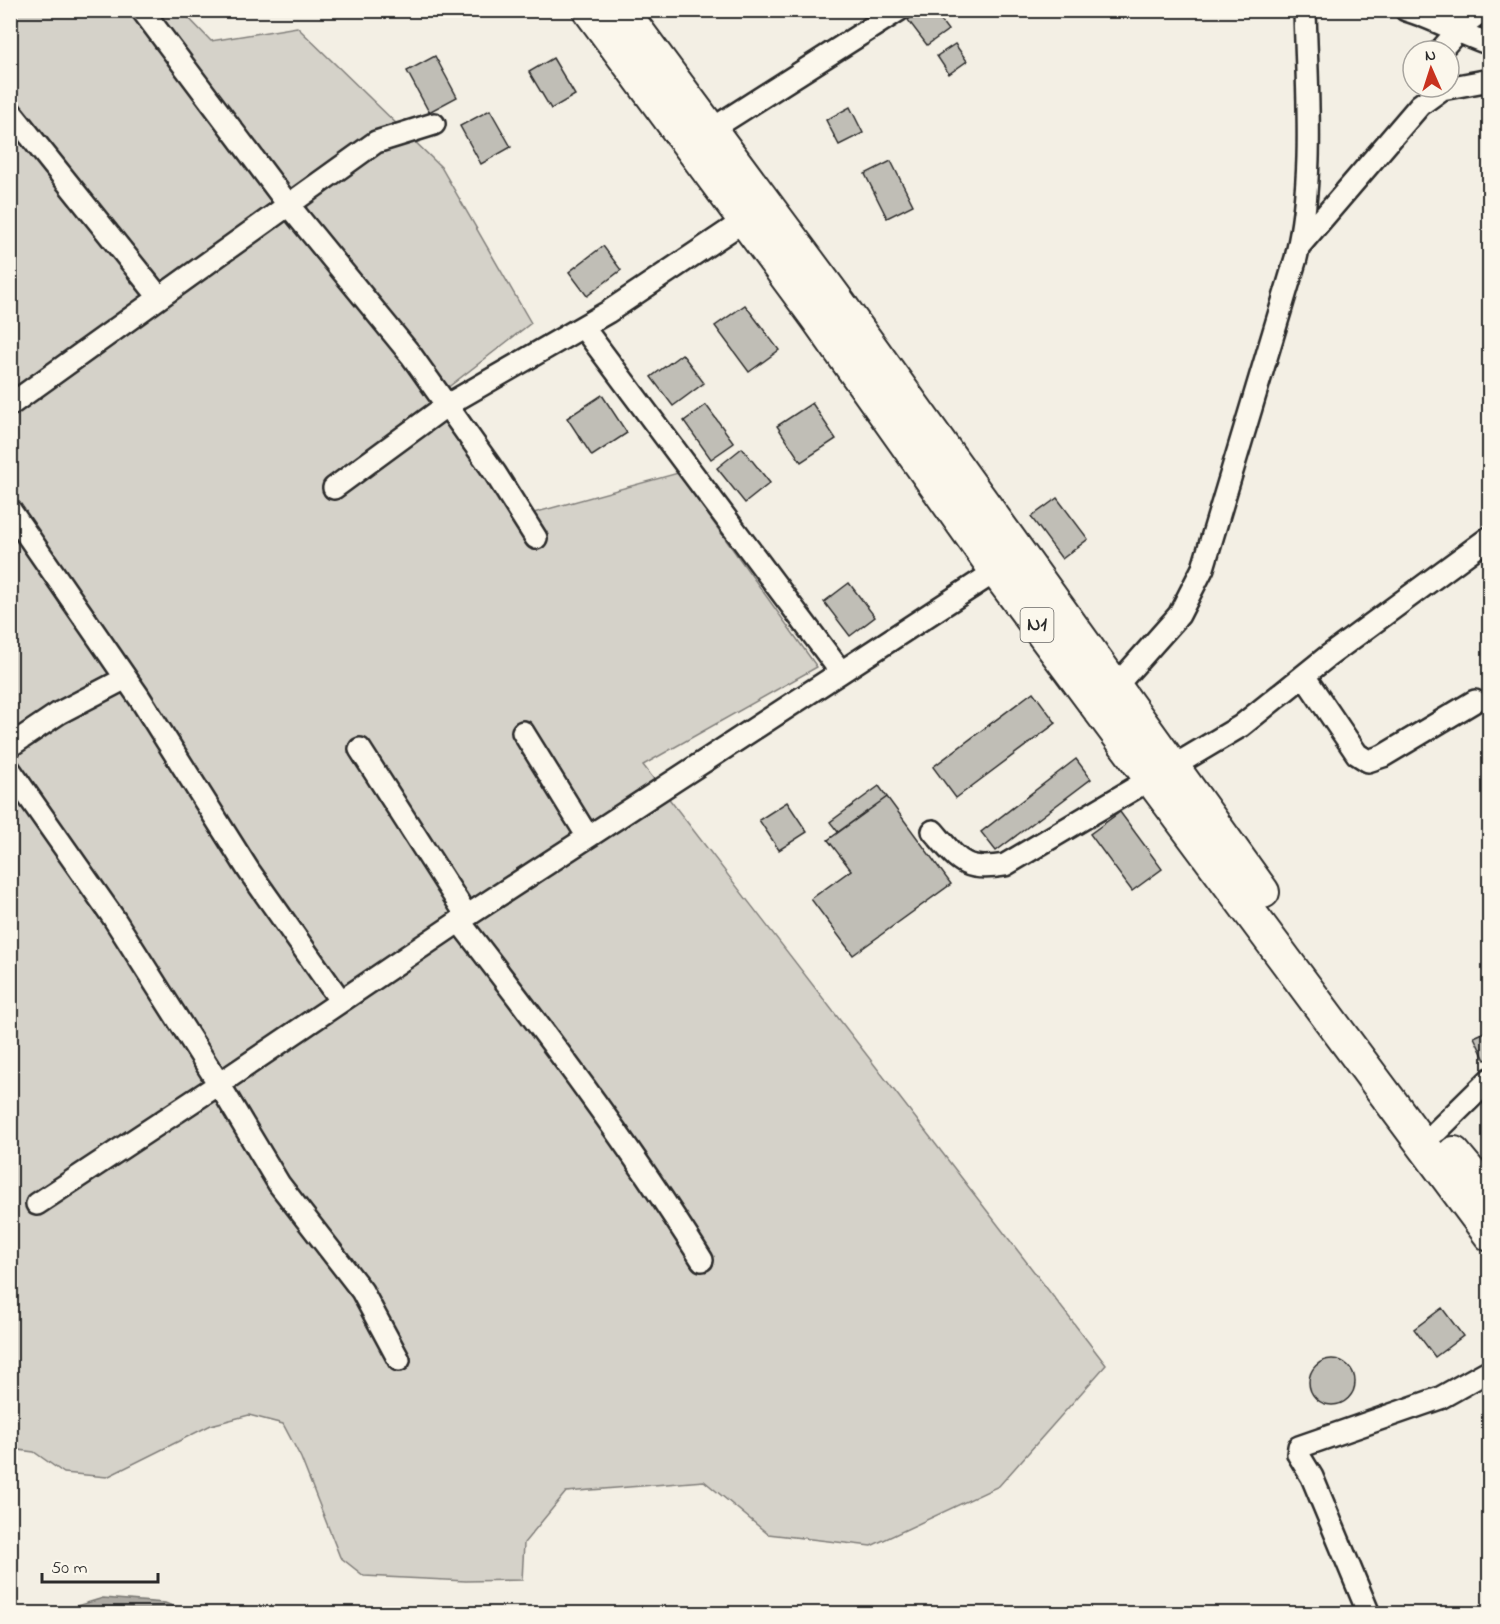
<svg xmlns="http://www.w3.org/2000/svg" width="1500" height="1624" font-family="'Indie Flower',sans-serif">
  <rect width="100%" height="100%" fill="#f3efe4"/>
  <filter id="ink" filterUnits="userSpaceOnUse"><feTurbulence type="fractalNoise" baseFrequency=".0167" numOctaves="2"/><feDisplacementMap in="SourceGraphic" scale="12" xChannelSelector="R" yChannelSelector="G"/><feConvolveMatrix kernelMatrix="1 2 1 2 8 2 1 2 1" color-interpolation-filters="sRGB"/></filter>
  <g filter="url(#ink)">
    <path fill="#d5d2c9" stroke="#807e7a" stroke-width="1.5" d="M10,11h172l29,30 86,-14 144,140 90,156 -94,73 75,123 166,-46 139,194 -174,98 463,600 -107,121 -128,60 -103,-12 -64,-53 -138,11 -42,51 -2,37 -56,1 -102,-5 -24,-19 -39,-99 -18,-34 -34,-9 -38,10 -104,52 -43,-4 -30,-21 -23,-3z"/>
    <path fill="#aca9a2" stroke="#787772" stroke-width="1.5" d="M103,1598l62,5 25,10h-136z"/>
    <path fill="#c0beb6" stroke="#2b2b2b" stroke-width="1.5" d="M921,10h12l15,20 -21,15 -19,-25z
      M955,44l12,17 -18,13 -12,-18z
      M435,56l22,41 -28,15 -22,-41z
      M553,58l22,37 -24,14 -22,-37z
      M850,107l13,26 -24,12 -13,-25z
      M490,110l21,37 -30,17 -21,-38z
      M891,161l22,44 -26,13 -22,-44z
      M603,246l18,24 -34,26 -18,-24z
      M745,305l34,45 -30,22 -34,-46z
      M682,354l22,29 -31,23 -22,-29z
      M602,395l25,38 -35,23 -25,-38z
      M812,403l24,36 -35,23 -24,-36z
      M706,405l28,38 -23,16 -27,-38z
      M742,448l28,35 -25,20 -28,-35z
      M1057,498l31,41 -26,20 -31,-42z
      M849,583l26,34 -25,19 -26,-34z
      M1033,692l23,31 -100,75 -23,-31z
      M1076,759l15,20 -95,72 -15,-19z
      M879,786l8,11 -49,35 -8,-10z
      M887,797l64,87 -98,71 -42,-56 40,-29 -23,-30z
      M787,802l20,30 -28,18 -20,-30z
      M1120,812l42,57 -30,22 -42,-57z
      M1490,1030v28l-5,2 -11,-23z
      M1442,1308l21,28 -28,21 -21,-28z
      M1309 1382a23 23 0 1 1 46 0a23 23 0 1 1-46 0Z"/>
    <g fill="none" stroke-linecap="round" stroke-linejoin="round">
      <defs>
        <path id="minor" d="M142,10l148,197 121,148 84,118 41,65
          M1406,10c30,9 54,24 84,34
          M1440,51l22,-25 21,-16
          M10,111l149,186
          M712,129l187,-119
          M1300,245l120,-140 22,-16 48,-9
          M583,327l258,345
          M10,405l366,-263 58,-18
          M334,488l113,-83 161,-93 137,-92
          M10,510l129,187 110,174 91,129
          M1304,676l53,78 11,7 15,-5 92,-55
          M1108,695l71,-80 24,-47 93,-310c19,-80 11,-166 9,-248
          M523,732l65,105
          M10,746l49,-33 67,-35
          M360,749l107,167
          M1172,767l69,-41 86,-69 163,-120
          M10,770l103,147 106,167 248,-168 529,-345
          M933,831c26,30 31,41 72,34l147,-87
          M459,921c85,110 169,221 243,339
          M1437,1131l53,-52
          M37,1204l182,-120 60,100 83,107 37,69
          M1369,1614l-57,-137 -14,-23 1,-7 141,-49 50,-28"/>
        <path id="highway" d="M589,10l227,307 180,254 494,664
          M622,10l213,287 428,595
          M1454,1153l36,43"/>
      </defs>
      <use href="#minor" stroke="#2b2b2b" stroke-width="26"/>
      <use href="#highway" stroke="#2b2b2b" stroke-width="36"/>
      <use href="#minor" stroke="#fbf7ec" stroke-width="21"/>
      <use href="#highway" stroke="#fbf7ec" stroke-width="32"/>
    </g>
  </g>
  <g text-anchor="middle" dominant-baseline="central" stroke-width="5" stroke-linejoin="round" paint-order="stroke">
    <rect fill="#fbf7ec" stroke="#696865" stroke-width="1.5" x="1020.5" y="608" width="33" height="34" rx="4.5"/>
    <g font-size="20" font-weight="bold" fill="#2b2b2b">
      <text x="1037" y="625">N1</text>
    </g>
  </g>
  <rect width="1500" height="1624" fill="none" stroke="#fbf7ec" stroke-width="36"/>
  <rect x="18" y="18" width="1464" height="1588" fill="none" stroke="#2b2b2b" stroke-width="2" filter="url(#ink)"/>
  <g transform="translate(1431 69) rotate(357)"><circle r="28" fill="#fbf7ec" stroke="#a8a59f" stroke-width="1.5"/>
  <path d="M0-4.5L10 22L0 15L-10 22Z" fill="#c8321e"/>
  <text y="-9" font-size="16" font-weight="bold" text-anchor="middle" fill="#2b2b2b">N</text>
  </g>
  <path d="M42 1573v9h116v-9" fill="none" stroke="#2b2b2b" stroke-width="3"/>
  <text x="51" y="1573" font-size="18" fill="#2b2b2b" stroke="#fbf7ec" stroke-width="4.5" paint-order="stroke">50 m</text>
</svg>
